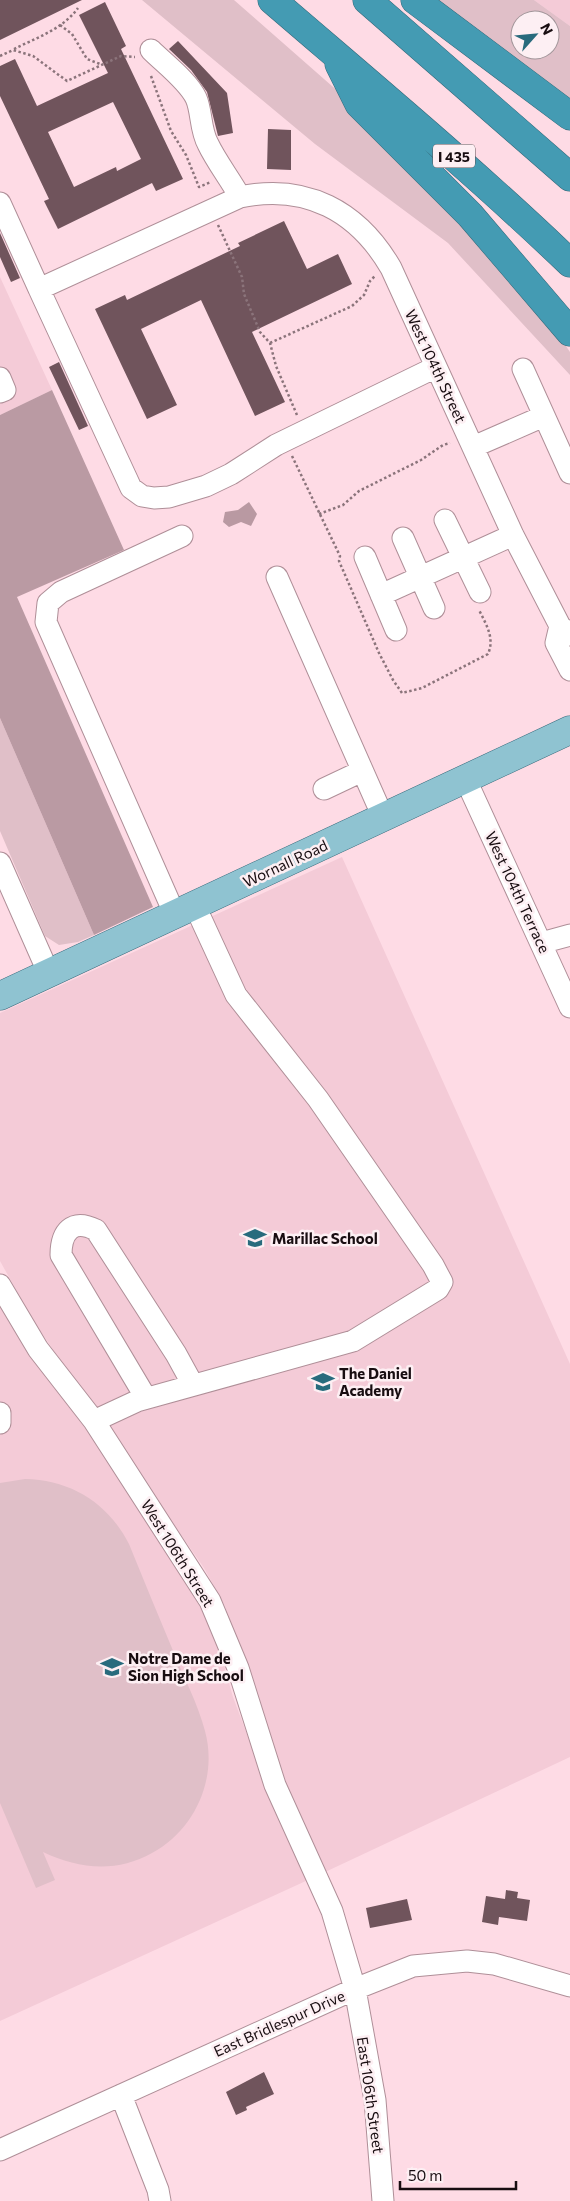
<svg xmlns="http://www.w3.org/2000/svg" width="570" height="2201" font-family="Commissioner,sans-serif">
  <rect width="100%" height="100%" fill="#fedbe5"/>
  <path fill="#f4cbd7" d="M534,0h36v26z
    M0,277l52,113 -52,25z
    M342,857l228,507v393l-247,116 -40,-92 -58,-175 -21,-38 -170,-246 -34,-61v-248z
    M0,1301l46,74 78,106 58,87 34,69 17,60 35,93 40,90 -308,141z"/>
  <path fill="#e0bfc8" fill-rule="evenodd" d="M142,0h92l189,166 103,122 44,64v23l-122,-132 -133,-99z
    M424,0h110l36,26v77zM520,20h30v30h-30z
    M0,718l94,217 -16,7 -19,3 -14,-9 -45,-105z
    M25,1479c46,1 83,24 104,65 15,37 30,73 45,109 10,25 24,51 31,78 13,47 -10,99 -53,122 -35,20 -74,16 -109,-1l12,28 -19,8 -36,-85v-320z"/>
  <path fill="#ba9aa3" d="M52,390l72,160 -107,47 136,310 -59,28 -94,-217v-303z"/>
  <path fill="#b999a2" d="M249,502l8,12 -6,12 -10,-4 -12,5 -6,-5 2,-10 13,-2z"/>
  <path fill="#70545c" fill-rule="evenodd" d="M0,0h82l-82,40z
    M105,2l21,44 -5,3 62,130 -27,12 -4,-8 -94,46 -14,-28 5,-2 -49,-103v-30l15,-7 22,47 71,-33 -29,-58zM113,102l28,57 -24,12 -1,-4 -42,20 -26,-55z
    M178,41l49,52 6,40 -15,3 -11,-44 -16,-22 -22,-21z
    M268,129l23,1v40l-24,-1z
    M284,221l23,48 31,-15 14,30 -100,48 33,70 -30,14 -54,-116 -60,29 36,76 -30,14 -52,-110 30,-14 2,5 113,-54 -2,-3z
    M0,233l20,45 -9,4 -11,-25z
    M59,362l29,64 -9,4 -30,-63z
    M506,1890l12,2 -1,6 13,2 -3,21 -28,-4 -1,8 -16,-3 4,-26 19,3z
    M407,1899l5,21 -42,8 -4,-20z
    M264,2072l10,22 -28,13 1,3 -11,5 -10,-23z"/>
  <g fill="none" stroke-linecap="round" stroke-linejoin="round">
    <defs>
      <path id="minor" d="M151,50c13,13 37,31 45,48 6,13 4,32 12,46 8,17 22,35 32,53
        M0,203l39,86 201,-92c66,-14 118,14 151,71l122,267 47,91 10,9
        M39,289l92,199 11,8 12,2 15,-1 37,-11 25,-12 45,-29 160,-78
        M523,369l47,104
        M0,378l5,12 -5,2
        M473,447l71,-31
        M445,520l35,72
        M403,538l31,70
        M365,557l31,73
        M277,577l106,240
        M381,595l132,-60
        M560,626l-4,17 14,27
        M465,778l105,229
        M324,789l38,-18
        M0,863l49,111
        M175,915l-129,-293 2,-19 13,-11 121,-56
        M541,943l29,-8
        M0,1285l38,64 56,72 116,180 28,67 37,117 57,126 23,78 20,111 8,101
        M146,1398l-85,-143c0,-23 11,-37 35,-25l80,124 17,31
        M0,1413v10
        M94,1421l43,-20 216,-60 85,-52 4,-7 -9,-17 -115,-166 -82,-104 -41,-89
        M121,2095l37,95 2,11
        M0,2150l355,-161 58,-23 54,-5 27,3 76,22"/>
      <path id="major" d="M0,996l570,-266"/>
      <path id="highway" d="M272,0c100,86 202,171 298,263
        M367,0l203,177
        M415,0l155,116
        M339,64l20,40 111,111 100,117"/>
    </defs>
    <use href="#minor" stroke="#af8f98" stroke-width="23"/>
    <use href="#major" stroke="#35697a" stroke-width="29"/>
    <use href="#highway" stroke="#35697a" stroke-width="29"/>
    <path stroke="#8b747b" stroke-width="2.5" stroke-dasharray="2.5 2.5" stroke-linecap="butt" d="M60,25l12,9 15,25 13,5
      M14,49c22,-11 49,-20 64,-41
      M0,56l13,-6 20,6 34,25 54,-25 14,1
      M151,76l20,55 15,24 13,32 12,-5
      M218,225l24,52 2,17 16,38 10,11 6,23 21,49
      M270,343l82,-37 12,-11 6,-14 5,-5
      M292,456l48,100 -1,5 40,92 14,27 9,13 20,-5 66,-34c7,-16 -2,-30 -9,-44
      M319,514l24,-9 16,-14 62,-31 22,-15 7,-2"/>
    <use href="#minor" stroke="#fff" stroke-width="21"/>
    <use href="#major" stroke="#8fc3d1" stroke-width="28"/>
    <use href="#highway" stroke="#449bb3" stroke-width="28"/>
  </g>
  <defs>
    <symbol id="school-bare" viewBox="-9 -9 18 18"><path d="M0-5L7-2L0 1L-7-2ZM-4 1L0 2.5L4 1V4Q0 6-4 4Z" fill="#286b7d" stroke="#fdeff3" stroke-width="2.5" paint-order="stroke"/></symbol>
  </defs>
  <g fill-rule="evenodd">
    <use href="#school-bare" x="239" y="1222" width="32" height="32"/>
    <use href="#school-bare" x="307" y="1366" width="32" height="32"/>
    <use href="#school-bare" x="96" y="1651" width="32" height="32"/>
  </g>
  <g text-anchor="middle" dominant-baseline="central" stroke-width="5" stroke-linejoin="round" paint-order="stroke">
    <rect fill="#fdeff3" stroke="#5d5155" stroke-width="1" x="433" y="144.5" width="42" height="23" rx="4"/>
    <g font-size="14" font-weight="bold" fill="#180d11">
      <text x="454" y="156">I 435</text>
    </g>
    <g font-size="15" fill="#180d11" stroke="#fdeff3">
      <text transform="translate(436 366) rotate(65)">West 104th Street</text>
      <text transform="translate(285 863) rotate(-25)">Wornall Road</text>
      <text transform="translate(518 892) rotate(65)">West 104th Terrace</text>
      <text transform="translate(178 1553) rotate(58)">West 106th Street</text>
      <text transform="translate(279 2023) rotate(-24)">East Bridlespur Drive</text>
      <text transform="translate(371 2095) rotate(82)">East 106th Street</text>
    </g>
    <g font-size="15" font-weight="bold" fill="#180d11" stroke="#fdeff3" text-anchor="start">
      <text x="272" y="1238">Marillac School</text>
      <text x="339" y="1373">The Daniel<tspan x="339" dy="17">Academy</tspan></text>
      <text x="128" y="1658">Notre Dame de<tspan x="128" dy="17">Sion High School</tspan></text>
    </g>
  </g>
  <g transform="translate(535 35) rotate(63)"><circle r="24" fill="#fdeff3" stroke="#a19599"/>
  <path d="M0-4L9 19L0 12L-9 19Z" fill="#286b7d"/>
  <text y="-8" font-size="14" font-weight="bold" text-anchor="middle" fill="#180d11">N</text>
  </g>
  <path d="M400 2181v8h116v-8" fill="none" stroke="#180d11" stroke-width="2.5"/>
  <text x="408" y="2181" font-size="15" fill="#180d11" stroke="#fdeff3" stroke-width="4" paint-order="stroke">50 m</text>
</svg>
